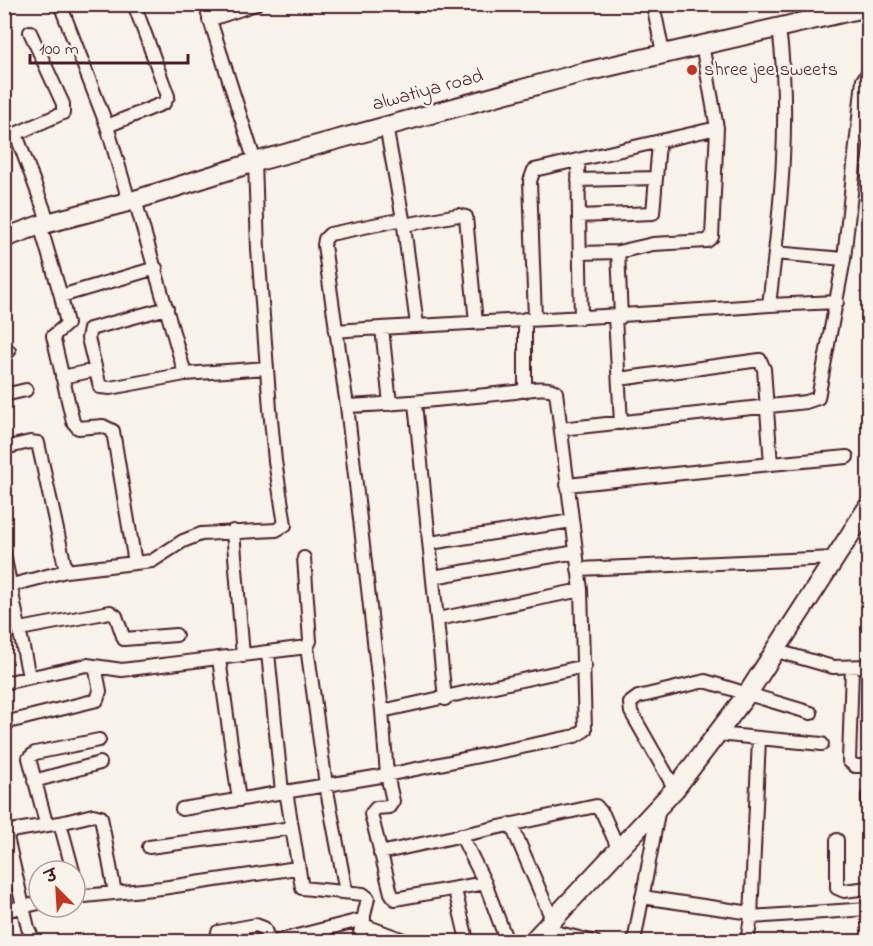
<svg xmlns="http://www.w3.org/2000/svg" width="873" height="946" font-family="'Indie Flower','Playpen Sans Deva',sans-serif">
  <rect width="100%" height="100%" fill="#f7f3e8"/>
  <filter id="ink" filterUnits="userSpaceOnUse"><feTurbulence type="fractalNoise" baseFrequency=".0167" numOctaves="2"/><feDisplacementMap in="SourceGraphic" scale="12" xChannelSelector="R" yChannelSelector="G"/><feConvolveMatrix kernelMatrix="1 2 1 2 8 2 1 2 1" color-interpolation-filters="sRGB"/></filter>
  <g filter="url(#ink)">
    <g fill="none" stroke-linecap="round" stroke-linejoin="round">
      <defs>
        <path id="street" d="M60,4l47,122 22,75
          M653,4l10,49
          M209,20l47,-16
          M107,126l57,-23 4,-7 -34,-92
          M386,126l17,93 14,106
          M16,134l33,89
          M4,139l59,-26v-9l-33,-72
          M578,160l1,56
          M578,180l78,-2
          M135,200l50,174
          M403,219l-73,15 -5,5 -1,6 23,161 35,305 5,64 6,26 -4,6 -13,1 -5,6 20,79 4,6 90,-16
          M40,225l21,71 95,-28
          M404,225l54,-10 8,2 10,106
          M618,252l3,65
          M580,253l38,-1 35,-8 54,-3 5,-4 5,-109 -15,-84
          M775,253l69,6
          M61,296l6,28 -14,12 20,86 5,6 25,-2 10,5 22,132
          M769,305l68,-3
          M167,308l-77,21 -2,9 12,49 10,1 75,-14 82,-6
          M615,317l6,106
          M535,318l-5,-137 4,-11 183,-42
          M581,318l-2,-102 74,-3 6,-70
          M382,328l8,76
          M335,331c144,-10 289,-14 434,-26 11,-91 22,-186 10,-277
          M4,351h5
          M62,377l34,-7
          M525,391v-72
          M4,395l22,-5
          M415,403l30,296
          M561,429l245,-27 12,-4 26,-139 19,-179 5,-7
          M4,448l26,-6 8,1 28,128
          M771,464l76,-7
          M567,485l204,-21 -7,-95 -4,-9 -141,19
          M233,531l10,125
          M430,543l142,-22
          M4,554l25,123
          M578,569l256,-11
          M433,577l143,-25
          M12,585l54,-14 86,-10 31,-20 18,-7 75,-4 9,-5 -10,-64 -5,-52 -12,-160 -3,-87 -50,-158
          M438,619l143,-29
          M20,629l90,-17 6,4 8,23 52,-4
          M307,647l19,138 20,107
          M777,651l56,16 35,-1
          M268,653l14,139
          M219,659l20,141
          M852,667l-3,94 6,5h13
          M4,683l83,-18 35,5 185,-23 3,-6 -6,-83
          M382,711l203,-45
          M4,723l93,-23 3,-9 -5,-25
          M717,734l105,10
          M34,781l66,-18
          M675,789l-44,-77 -1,-9 8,-6 67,-16 106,32
          M286,791l16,97 61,6 5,4 -10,44
          M868,796v7
          M182,809l205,-34 188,-39 10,-6 -4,-140 -25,-198c-9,-7 -30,-2 -41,0 -56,6 -112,12 -168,14
          M46,823l-17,-65 6,-5 64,-13
          M60,823l33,-8 8,2 14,76
          M4,824l24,104 6,14
          M511,824l41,95
          M4,832l56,-9 13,48
          M461,835l24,48 22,59
          M837,840v48l7,3 24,-3
          M149,847l143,-19
          M380,853l216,-47 7,8 16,36
          M75,880l4,17
          M455,890l12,50
          M75,897l87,-9 135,-20
          M642,897l109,16
          M4,911l35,-8
          M751,917l117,-8
          M363,925l46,17
          M543,929l52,13
          M216,942l2,-10 38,-7 8,3 6,14
          M273,942l91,-23
          M634,942l25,-134
          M747,942l4,-25 8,-178"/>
        <path id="secondary" d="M4,238l36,-13 95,-25 120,-38 326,-89 287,-66
          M532,942l143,-153 73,-96 120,-186"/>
      </defs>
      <use href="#street" stroke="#4a1f2b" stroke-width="16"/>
      <use href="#secondary" stroke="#4a1f2b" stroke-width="22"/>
      <use href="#street" stroke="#f7f3e8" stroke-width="12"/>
      <use href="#secondary" stroke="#f7f3e8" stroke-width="18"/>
    </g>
  </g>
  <circle fill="#c8321e" stroke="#f7f3e8" stroke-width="2" cx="692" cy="70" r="6"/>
  <g text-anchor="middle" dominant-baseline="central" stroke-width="4.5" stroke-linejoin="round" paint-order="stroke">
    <g font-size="20" fill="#4a1f2b" stroke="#f7f3e8" text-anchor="start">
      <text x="704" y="70">shree jee sweets</text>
    </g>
    <g font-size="20" fill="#4a1f2b" stroke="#f7f3e8">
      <text transform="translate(428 91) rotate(-15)">alwatiya road</text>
    </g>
  </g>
  <rect width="873" height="946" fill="none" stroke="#f7f3e8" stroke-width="24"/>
  <rect x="12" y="12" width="849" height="922" fill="none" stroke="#4a1f2b" stroke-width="2" filter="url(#ink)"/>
  <g transform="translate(57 889) rotate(336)"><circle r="28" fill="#f7f3e8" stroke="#b29e9c" stroke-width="1.5"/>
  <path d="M0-4.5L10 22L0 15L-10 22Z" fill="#c8321e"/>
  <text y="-9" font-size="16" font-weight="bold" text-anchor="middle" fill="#4a1f2b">उ</text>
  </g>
  <path d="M30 54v9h158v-9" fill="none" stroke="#4a1f2b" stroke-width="3"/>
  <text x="39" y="54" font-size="18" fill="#4a1f2b" stroke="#f7f3e8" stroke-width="4.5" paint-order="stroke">100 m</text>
</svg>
